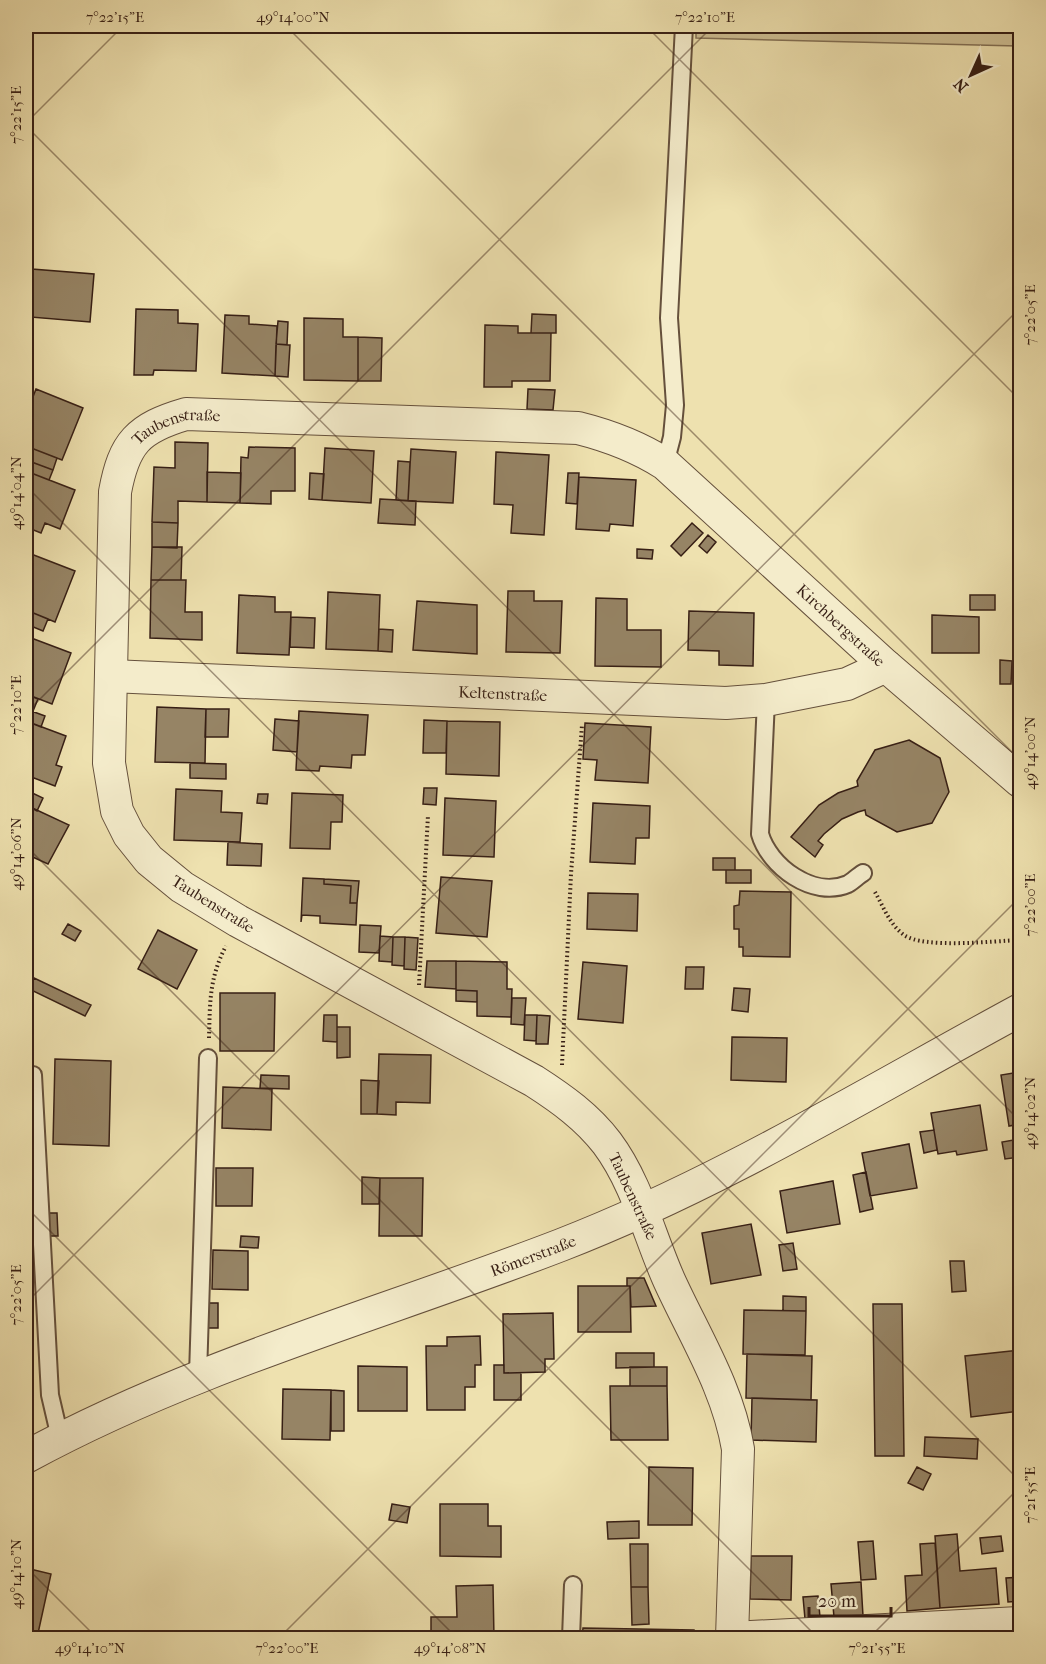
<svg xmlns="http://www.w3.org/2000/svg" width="1046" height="1664" font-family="'IM FELL French Canon',serif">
  <rect width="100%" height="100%" fill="#eee1af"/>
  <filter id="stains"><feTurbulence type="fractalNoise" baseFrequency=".00333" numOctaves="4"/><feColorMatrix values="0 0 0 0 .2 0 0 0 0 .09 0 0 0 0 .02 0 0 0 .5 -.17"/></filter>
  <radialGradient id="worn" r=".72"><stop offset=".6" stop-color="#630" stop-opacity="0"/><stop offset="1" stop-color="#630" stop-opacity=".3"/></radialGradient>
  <path fill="#cfc095" stroke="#837055" stroke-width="1.5" d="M696,26h324v20l-324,-8z"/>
  <path fill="#968465" stroke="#371f15" stroke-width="1.5" d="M26,261l7,1 -1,7 62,5 -4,48 -59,-5 -1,8h-4z
    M136,309l42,1v13l20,1 -2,47 -42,-1 -1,5h-19z
    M532,314l24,1v18h-25z
    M225,315l24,1v8l28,2 -2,50 -53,-3z
    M304,318l39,1v18h15v44l-54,-1z
    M278,321l10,1 -1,23 -11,-1z
    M485,325l33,1v7h33l-1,48h-38v6h-28z
    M358,337l24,1 -1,43h-23z
    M276,344l14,1 -2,32 -13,-1z
    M36,389l47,19 -21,52 -36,-14v-31z
    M528,389l27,1 -2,20 -26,-1z
    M175,442l33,1 -1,59 -29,-1v22l-26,-1 2,-55 21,1z
    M26,446l31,12 -4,12 -27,-10z
    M249,447l46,1v43h-24v13l-31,-1 1,-46 7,1z
    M325,448l49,3 -3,52 -49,-3z
    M411,449l45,3 -3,51 -45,-2z
    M496,452l53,3 -5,80 -33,-2 2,-28 -19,-1z
    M29,461l24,9 -4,10 -23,-9z
    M398,461l12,1 -2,39 -12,-1z
    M26,471l49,19 -15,39 -15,-6 -4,10 -15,-6z
    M207,472l34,1 -1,30 -33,-1z
    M310,473l14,1 -2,26 -13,-1z
    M568,473h11l-2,31 -11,-1z
    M579,477l57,3 -3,46 -23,-2 -1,7 -33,-2z
    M380,499l36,2 -1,24 -37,-2z
    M152,522l26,1 -1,25 -25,-1z
    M692,523l11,10 -22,23 -10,-10z
    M708,535l8,7 -9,11 -8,-7z
    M152,547h30l-1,33h-30z
    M637,549l16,1 -1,9 -15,-1z
    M26,552l49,19 -20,51 -29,-12z
    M151,580h35l-1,32h17v28l-52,-2z
    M508,591h26v10h28l-2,52 -54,-1z
    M328,592l52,3 -2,56 -52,-2z
    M239,595l36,2v15h16l-2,43 -52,-2z
    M970,595h25v15h-25z
    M596,598l31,1v31h34v37l-66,-1z
    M417,601l60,4v49l-64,-4z
    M26,610l22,9 -5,12 -17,-7z
    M689,611l65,2 -1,53 -34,-1v-14l-31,-1z
    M932,615l47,2v36h-47z
    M291,617l24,1 -1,30 -24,-1z
    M379,629l14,1 -1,22 -14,-1z
    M26,636l45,17 -19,51 -26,-10z
    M1000,660l12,1 -1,23h-11z
    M26,694l12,5 -5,12 -7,-2z
    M157,707l49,2 -1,54 -50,-1z
    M26,709l19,7 -4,11 -15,-6z
    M206,709h23l-1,28h-23z
    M299,711l69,4 -3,40h-13l-1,13 -31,-2 -1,5 -23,-1z
    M275,719l24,2 -2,31 -24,-2z
    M424,720l23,1 -1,32h-23z
    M26,721l40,15 -10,29 6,2 -7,19 -29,-11z
    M447,721l53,1 -1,54 -53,-2z
    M585,723l66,4 -3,56 -53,-3 2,-20 -14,-1z
    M909,740l31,18 9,34 -17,31 -35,9 -31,-17 -1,-5 -7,2 -16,7 -18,15 -6,7 5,4 -8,12 -24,-20 28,-32 19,-12 20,-7 -1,-5 18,-31z
    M190,763l36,1v15l-36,-1z
    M424,788h13l-1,17 -13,-1z
    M176,789l46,2 -1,21 21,1 -2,29 -66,-2z
    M26,790l17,8 -6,13 -11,-6z
    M292,793l51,2 -1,27h-11l-1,27 -40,-1z
    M258,794h10l-1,10 -10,-1z
    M445,798l51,3 -2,56 -51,-2z
    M593,803l57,3 -1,32h-13l-1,26 -45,-2z
    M26,805l43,20 -21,39 -22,-10z
    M228,842l34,2 -1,22 -34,-1z
    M713,858h22v12h-22z
    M726,870h25v13h-25z
    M441,877l51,4 -5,56 -51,-4z
    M303,878l21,1v5l27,2 -1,17h7l-1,22 -36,-2v-7l-18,-1 -1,7z
    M324,879l35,2 -2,22h-7l1,-17 -27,-2z
    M740,891l51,1 -1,65 -47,-1v-9h-4v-18h-5v-23l5,-1z
    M588,893l50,1 -1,37 -50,-2z
    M68,924l13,7 -6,10 -13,-7z
    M360,925l21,1 -2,27 -20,-1z
    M158,930l39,20 -20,39 -39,-20z
    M380,936l13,1 -1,25 -13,-1z
    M393,937h12l-1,29 -12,-1z
    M405,937l13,1 -2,32 -12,-1z
    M427,961h29v28l-31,-2z
    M456,961l51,1v27h5l-1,28 -34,-1v-25l-21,-1z
    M583,962l44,4 -4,57 -45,-4z
    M686,967h18l-1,22h-18z
    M34,978l57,27 -6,11 -56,-27z
    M734,988l16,1 -2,23 -16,-2z
    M456,990l21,1v11l-21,-1z
    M220,993h55l-1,58h-54z
    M512,998h14l-2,27 -13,-1z
    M324,1015h13v27l-14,-1z
    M525,1015h12l-1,26 -12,-1z
    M537,1015l13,1 -2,28h-12z
    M337,1027h13v30l-13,1z
    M732,1037l55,1 -1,44 -55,-2z
    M379,1054l52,1 -1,48 -34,-1v13l-19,-1z
    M55,1059l56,2 -2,85 -56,-2z
    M1020,1072v52l-11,2 -8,-51z
    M261,1075l28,1v13l-29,-1z
    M361,1080l18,1 -2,33h-16z
    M223,1087l49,2 -1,41 -49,-2z
    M980,1105l7,45 -30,5 -1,-4 -18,3 -7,-41z
    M934,1130l3,20 -13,3 -4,-21z
    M1019,1139l1,18 -15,2 -3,-17z
    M909,1144l8,44 -47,8 -8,-43z
    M216,1168h37l-1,38h-36z
    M866,1172l7,37 -13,3 -7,-37z
    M362,1177l18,1 -1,26h-17z
    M380,1178h43l-1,58h-43z
    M833,1181l7,43 -53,9 -7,-42z
    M45,1213h12l1,23h-12z
    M751,1224l10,51 -50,9 -9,-51z
    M241,1236l18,1 -1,11 -18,-1z
    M793,1243l4,26 -14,2 -4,-26z
    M213,1250l35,1v39l-36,-1z
    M950,1261h14l2,30 -14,1z
    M627,1278h17l12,28 -25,1 -1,-21h-3z
    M578,1286h52l1,46h-53z
    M783,1296l23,1v14h-23z
    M208,1303h10v25h-10z
    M873,1304h29l2,152h-29z
    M744,1310l62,1 -1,44 -62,-1z
    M553,1313l1,46h-9v13l-41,1 -1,-59z
    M480,1336l1,29h-6v22h-10v23h-38l-1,-64h21v-9z
    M1020,1350v61l-49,6 -6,-61z
    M616,1353h38v14l-38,1z
    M747,1354l65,2 -1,44 -65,-2z
    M494,1365h10v8h17v27h-27z
    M358,1366l49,1v44h-49z
    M630,1367h37v19h-37z
    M610,1386h57l1,54h-57z
    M283,1389l48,1 -1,50 -48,-1z
    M331,1390l13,1v40h-13z
    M752,1398l65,2 -1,42 -65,-2z
    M925,1437l53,2 -1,20 -53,-3z
    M649,1467l44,1 -1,57h-44z
    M917,1467l14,7 -8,16 -15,-7z
    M392,1504l18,3 -3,16 -18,-3z
    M440,1504h48v22h13v31l-61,-1z
    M639,1521v17l-31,1 -1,-17z
    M957,1534l3,37 36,-3 3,36 -59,4 -5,-72z
    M1001,1536l2,15 -21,3 -2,-16z
    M873,1541l3,38 -15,1 -3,-38z
    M935,1543l5,65 -33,3 -2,-35 17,-1 -2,-31z
    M630,1544h18v43h-17z
    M751,1556h41l-1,44 -41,-1z
    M26,1568l25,6 -14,64h-11z
    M1020,1577v24l-12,1 -2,-24z
    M861,1582l2,34 -29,1 -3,-33z
    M493,1585l1,53h5h-68v-21h26l-1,-31z
    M631,1587h17l1,37 -17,1z
    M818,1596l2,21 -15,2 -2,-22z
    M583,1628l111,2v8h-112z"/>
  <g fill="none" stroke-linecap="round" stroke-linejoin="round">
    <defs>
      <path id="lane" d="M665,464l7,-27 3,-32 -6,-87 15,-292
        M766,700l-6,134c9,32 53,65 88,50 5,-3 10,-8 15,-11
        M33,1075l17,320 10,43
        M198,1375l10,-317
        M571,1638l2,-53"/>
      <g id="street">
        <path id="s1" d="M111,676l615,27 40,-3 81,-16 39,-18"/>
        <path id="s2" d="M26,1457c169,-92 356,-143 535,-212 160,-62 309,-154 459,-235"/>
        <path id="s3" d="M732,1638l6,-189c-10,-61 -44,-114 -69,-169 -20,-45 -32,-97 -62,-137 -20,-26 -45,-44 -73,-62l-296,-160 -56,-34 -33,-27 -20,-25 -12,-24 -8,-48 6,-271c9,-49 23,-64 71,-78l392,14c32,8 59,18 87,36l221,202 134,115"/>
        <path d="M732,1638l288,-15"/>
      </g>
    </defs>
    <use href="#lane" stroke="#65503c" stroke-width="20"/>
    <use href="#street" stroke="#65503c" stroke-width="34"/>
    <path stroke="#371f15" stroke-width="4" stroke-dasharray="1.5 3" stroke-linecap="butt" d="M875,892c8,14 15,33 29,43 20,14 90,6 116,5
      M419,985l9,-170
      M209,1038c1,-35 0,-60 17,-92
      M562,1065l9,-191 11,-149"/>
    <use href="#lane" stroke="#f4eccb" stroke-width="16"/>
    <use href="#street" stroke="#f4eccb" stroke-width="32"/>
  </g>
  <path fill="none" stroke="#371f15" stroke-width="1.5" stroke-opacity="0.45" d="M286,26l734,734M646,26l374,374M1006,26l14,14M26,123l97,-97M26,126l994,995M26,486l994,995M26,713l687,-687M26,846l792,792M26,1207l431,431M26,1303l994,-995M26,1567l71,71M279,1638l741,-741M869,1638l151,-151"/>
  <g text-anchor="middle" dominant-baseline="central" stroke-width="4.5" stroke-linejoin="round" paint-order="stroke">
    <g font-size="16" fill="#371f15" stroke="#f4eccb">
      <text stroke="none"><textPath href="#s3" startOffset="1544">Taubenstraße</textPath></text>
      <text stroke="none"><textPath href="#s3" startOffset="2282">Kirchbergstraße</textPath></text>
      <text stroke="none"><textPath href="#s1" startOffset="392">Keltenstraße</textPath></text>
      <text transform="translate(213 904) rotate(32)">Taubenstraße</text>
      <text transform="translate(633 1196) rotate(65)">Taubenstraße</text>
      <text stroke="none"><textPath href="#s2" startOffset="546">Römerstraße</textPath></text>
    </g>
  </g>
  <rect width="1046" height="1664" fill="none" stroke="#eee1af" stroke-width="66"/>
  <g transform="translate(971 75) rotate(225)" stroke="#f4eccb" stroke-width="4.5" paint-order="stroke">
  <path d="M0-4.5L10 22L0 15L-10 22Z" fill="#371f15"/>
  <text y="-9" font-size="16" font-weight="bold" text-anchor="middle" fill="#371f15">N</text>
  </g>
  <path d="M809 1607v9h82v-9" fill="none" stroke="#371f15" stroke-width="3"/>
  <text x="818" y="1607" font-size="18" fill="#371f15" stroke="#f4eccb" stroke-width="4.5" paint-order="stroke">20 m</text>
  <rect x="33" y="33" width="980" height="1598" fill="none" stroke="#371f15" stroke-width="2"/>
  <g font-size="15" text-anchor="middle" fill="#371f15">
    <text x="115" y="22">7°22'15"E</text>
    <text x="293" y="22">49°14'00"N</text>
    <text x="705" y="22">7°22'10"E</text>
    <text transform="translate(16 115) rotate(-90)" y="5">7°22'15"E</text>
    <text transform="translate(1030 315) rotate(-90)" y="5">7°22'05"E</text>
    <text transform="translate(16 493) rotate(-90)" y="5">49°14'04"N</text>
    <text transform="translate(16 705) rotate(-90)" y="5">7°22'10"E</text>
    <text transform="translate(1030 753) rotate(-90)" y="5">49°14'00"N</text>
    <text transform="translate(16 854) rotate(-90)" y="5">49°14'06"N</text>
    <text transform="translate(1030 905) rotate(-90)" y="5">7°22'00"E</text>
    <text transform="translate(1030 1113) rotate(-90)" y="5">49°14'02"N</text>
    <text transform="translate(16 1295) rotate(-90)" y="5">7°22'05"E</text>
    <text transform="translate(1030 1495) rotate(-90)" y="5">7°21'55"E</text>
    <text transform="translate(16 1574) rotate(-90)" y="5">49°14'10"N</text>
    <text x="90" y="1653">49°14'10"N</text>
    <text x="287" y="1653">7°22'00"E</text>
    <text x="450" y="1653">49°14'08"N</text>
    <text x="877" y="1653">7°21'55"E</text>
  </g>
  <rect width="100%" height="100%" filter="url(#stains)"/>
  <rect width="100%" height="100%" fill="url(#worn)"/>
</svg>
